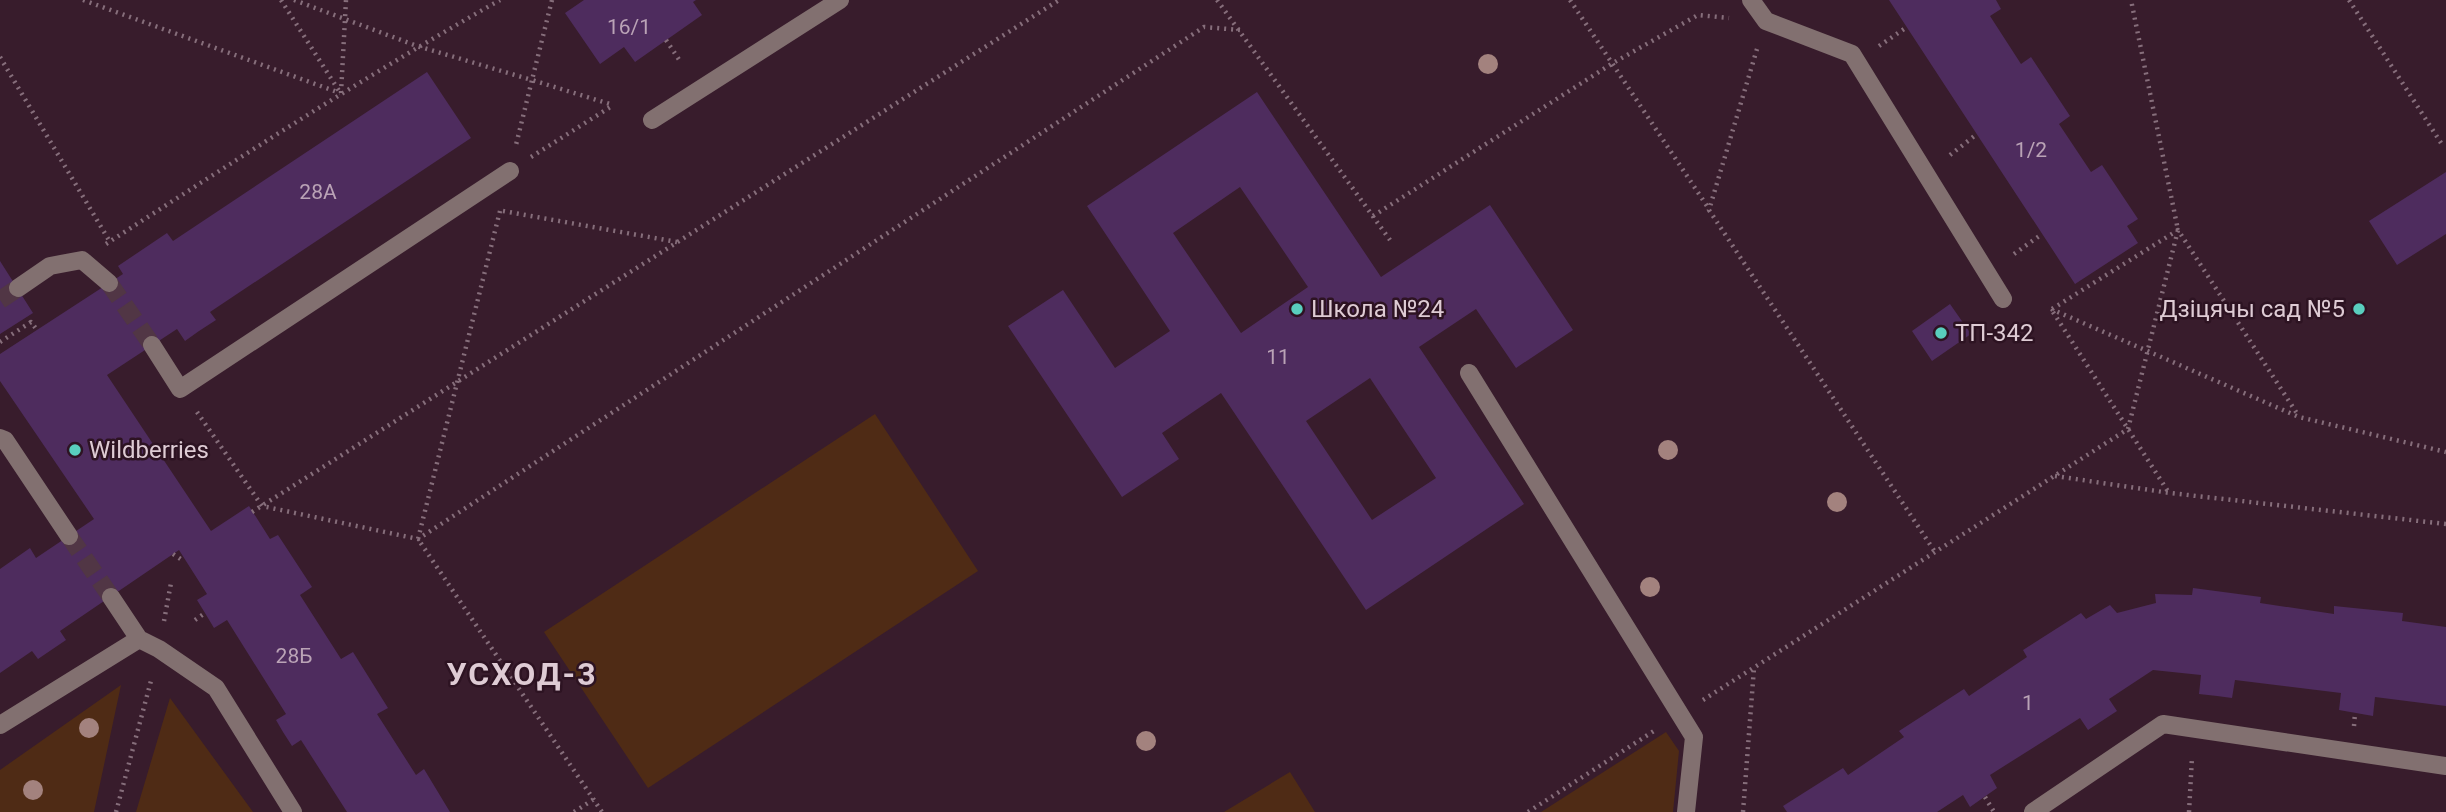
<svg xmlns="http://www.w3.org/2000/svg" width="2446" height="812" font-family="Roboto,sans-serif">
  <rect width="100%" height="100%" fill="#381c2c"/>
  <path fill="#4f2b15" d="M875,414l103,157 -330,217 -104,-156z
    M121,685l-27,127h-94v-42z
    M170,698l83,114h-117z
    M1666,732l13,19 -6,61h-132z
    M1290,772l25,40h-91z"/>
  <path fill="#4e2c5e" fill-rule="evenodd" d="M584,0h112l-3,2 9,13 -67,47 -11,-15 -24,17 -35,-51z
    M1889,0h107l5,9 -11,7 31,48 10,-7 39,59 -11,8 32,48 11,-7 36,54 -11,7 11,17 -63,41z
    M427,72l44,66 -261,174 6,8 -17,11 -14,10 -8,-12 -70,46 104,156 38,-25 21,33 8,-4 34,52 -12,8 41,64 12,-7 35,56 -11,6 39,61 8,-6 26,43h-103l-46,-72 -9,6 -9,-14 -7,-12 10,-6 -59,-94 -13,8 -9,-15 -8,-13 10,-6 -28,-44 -119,81 6,9 -28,19 -6,-8 -32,22v-104l30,-21 6,10 58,-39 -94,-138v-27l123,-80 -5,-8 49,-33 6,8z
    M1257,92l124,185 109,-72 83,125 -57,38 -40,-59 -57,38 105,157 -158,106 -145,-217 -59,40 17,26 -57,38 -114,-171 55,-36 52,78 55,-37 -83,-125zM1240,187l68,100 -67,46 -68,-100zM1370,378l66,100 -64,42 -66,-99z
    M2446,172v62l-49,31 -28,-44z
    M0,261l33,52 -33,21z
    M1950,304l21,30 -39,27 -20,-30z
    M2193,588l68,9 -1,6 74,11v-8l69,7 -1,8 44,6v79l-71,-9 -2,19 -34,-6 2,-17 -106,-13 -3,18 -15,-2 -18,-2 2,-19 -48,-5 -44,29 8,12 -29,19 -8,-12 -90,57 7,13 -27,19 -7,-12 -26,17h-150l-4,-6 60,-38 5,7 56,-38 -5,-6 65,-42 5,7 58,-39 -4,-7 58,-37 5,6 24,-14 7,8 39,-10 -1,-9 37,1z"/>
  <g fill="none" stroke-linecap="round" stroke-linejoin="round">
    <path stroke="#513645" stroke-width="18" stroke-dasharray="18 9" stroke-linecap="butt" d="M109,283l43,62
      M0,300l18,-12
      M69,536l42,61"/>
    <path stroke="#866e7b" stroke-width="4.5" stroke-dasharray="2 5" stroke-linecap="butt" d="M83,0l257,93
      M281,0l60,94
      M294,0l123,46 115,34 -16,65
      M552,0l-20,80 81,25
      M1217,0l173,240
      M1570,0l139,209
      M2349,0l94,146
      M666,40l14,21
      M1879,46l28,-19
      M1757,49l-48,161 226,342
      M0,57l110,185
      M341,93l5,-93
      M1950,155l27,-21
      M531,157l81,-51
      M500,211l-82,328 184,273
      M503,211l174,31
      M1373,216l240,-153 85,-48 31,3
      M106,244c130,-84 259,-168 394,-244
      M2014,254l28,-20
      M2051,309l248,108 147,35
      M2052,309l126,-79 120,185
      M2053,312l116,181
      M0,342l31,-20 6,8
      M197,412l65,94 156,33 786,-512 36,3
      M2055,476l115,17 276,31
      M252,512l807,-512
      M173,554l9,6
      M195,620l10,-7
      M164,621l7,-38
      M1703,700l425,-271 50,-199 -47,-230
      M2354,726l1,-13
      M1985,797l9,15
      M116,812l36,-135
      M574,812l20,-13
      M1528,812l129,-83
      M1743,812l11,-144
      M2189,812l3,-55"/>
    <path stroke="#827070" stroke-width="18" d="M1751,0l15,21 86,33 151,245
      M652,120l188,-120
      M18,288l32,-22 32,-6 27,23
      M152,345l28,44 330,-218
      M1469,373l225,364 -8,75
      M0,438l5,2 64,96
      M111,597l28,42 20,10 57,39 77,124
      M0,725l139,-86
      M2033,812l130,-88 283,42"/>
  </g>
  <g fill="#a3827e">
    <circle cx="1488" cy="64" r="10"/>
    <circle cx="1668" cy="450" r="10"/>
    <circle cx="1837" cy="502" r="10"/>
    <circle cx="1650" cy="587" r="10"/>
    <circle cx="89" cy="728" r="10"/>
    <circle cx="1146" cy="741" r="10"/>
    <circle cx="33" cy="790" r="10"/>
  </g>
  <g fill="#59cebe" stroke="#2d1322" stroke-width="2.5">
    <circle cx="1297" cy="309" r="7"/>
    <circle cx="2359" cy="309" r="7"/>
    <circle cx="1941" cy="333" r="7"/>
    <circle cx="75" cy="450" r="7"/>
  </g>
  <g text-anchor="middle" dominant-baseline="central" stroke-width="5" stroke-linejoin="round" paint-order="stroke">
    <g font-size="21" fill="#baa3b6">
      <text x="629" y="27">16/1</text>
      <text x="2031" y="150">1/2</text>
      <text x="318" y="192">28А</text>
      <text x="1278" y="357">11</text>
      <text x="294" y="656">28Б</text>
      <text x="2028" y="703">1</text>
    </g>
    <g font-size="24" fill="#decbd4" stroke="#2d1322" text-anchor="start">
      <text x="1311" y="309">Школа №24</text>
      <text x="2345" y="309" text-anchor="end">Дзіцячы сад №5</text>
      <text x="1955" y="333">ТП-342</text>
      <text x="89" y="450">Wildberries</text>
    </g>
    <g font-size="32" font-weight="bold" letter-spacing="2" fill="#decbd4" stroke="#2d1322">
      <text x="522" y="674">УСХОД-3</text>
    </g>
  </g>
</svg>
